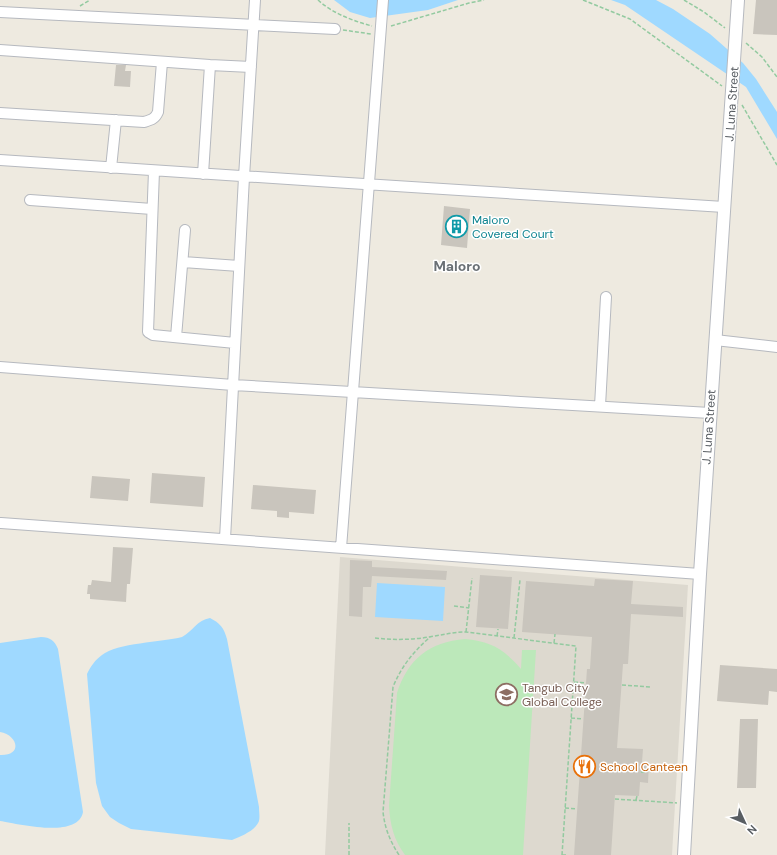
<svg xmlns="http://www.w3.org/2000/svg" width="777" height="855" font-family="'DM Sans',sans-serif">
  <rect width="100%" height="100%" fill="#eeeae0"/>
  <path fill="#ddd9cf" d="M340,557l348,28 -16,270h-347z"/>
  <path fill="#bce8ba" d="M465,639c25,2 39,10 56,30l1,-19h14l-13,205h-118c-11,-15 -15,-30 -16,-49l8,-113c11,-34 32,-51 68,-54z"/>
  <path fill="#9fd9ff" d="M334,0h124l-30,10 -58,8 -20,-6z
    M611,0h45l17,9 37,25 33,29 13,16 21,33v27l-31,-52 -121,-82z
    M377,583l68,4 -2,34 -68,-4z
    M210,618c10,5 14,10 17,21l32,168c0,4 1,10 0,14 -4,10 -18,15 -27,19l-101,-11 -12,-6 -9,-6 -8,-11 -6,-23 -9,-109c4,-8 8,-14 15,-19 15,-12 60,-13 80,-18 11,-6 15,-17 28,-19z
    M41,637c9,0 14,4 17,12l25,163c-5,27 -64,12 -83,9v-66c23,1 18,-20 0,-23v-89z"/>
  <path fill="#c9c5bd" d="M756,0h21v35l-24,-1z
    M116,65h10l-1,6h6l-1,16 -16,-1z
    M444,206l26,3 -3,39 -26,-3z
    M152,473l53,4 -2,30 -53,-4z
    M92,476l38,3 -2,22 -38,-3z
    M253,485l63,5 -2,24 -25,-2v6l-12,-1v-6l-26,-2z
    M113,547l20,1 -3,36h-3l-1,18 -36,-3v-5h-3l1,-9h3l1,-5 19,2z
    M350,560l22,1v6l75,4 -1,9 -74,-4 -1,11h-8l-1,30 -13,-1z
    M480,575l32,2 -4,52 -32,-2z
    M595,579l38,2 -2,23 52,3v10l-52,-3 -3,50h-5l-6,84 26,1 -1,13h7l-1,21 -8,-1 -1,14 -24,-1 -4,60h-37l13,-186h3l2,-32 -70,-5 4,-51 68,5z
    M720,665l57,4v23l-8,-1 -1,14 -51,-4z
    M740,719h18l-2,69h-19z"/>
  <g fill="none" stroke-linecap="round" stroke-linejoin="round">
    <defs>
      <path id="minor" d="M0,12l335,17
        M0,50l210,15 41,2
        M0,113l144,9c7,-2 11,-3 14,-10l4,-50
        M0,160c241,17 483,31 724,47
        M111,168l5,-48
        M154,171l-6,161 5,3 82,8
        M203,174l7,-109
        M30,200l122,9
        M183,262l56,4
        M176,337l9,-107
        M715,340l62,7
        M0,367l233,18 477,28
        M600,406l6,-109
        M1,523l699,51
        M225,539l19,-362 11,-177
        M341,548l42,-548"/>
      <path id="tertiary" d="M684,855l16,-281 38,-574"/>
    </defs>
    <use href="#minor" stroke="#b6b9bf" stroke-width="12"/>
    <use href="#tertiary" stroke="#b6b9bf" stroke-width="14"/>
    <path stroke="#93caa0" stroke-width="1.5" stroke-dasharray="4 2" stroke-linecap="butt" d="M318,0c14,13 35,21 54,26
      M583,0l47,19 92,67
      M684,0l20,12 21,16
      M80,6l10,-6
      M391,26l78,-23 15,-3
      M343,30l28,4
      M746,43l16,14 15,20
      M742,105l35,60
      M454,606l15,2
      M466,632l6,-54
      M497,636l1,-7
      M375,638c18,2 36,2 54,-1 13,-2 24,-5 37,-5l110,14 -14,209
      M514,638l6,-58
      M554,643l1,-9
      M574,682l12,1
      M622,685l29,2
      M571,718l12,1
      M641,772h4
      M615,799l62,4
      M636,800l1,-4
      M565,808l12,1
      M349,855v-32
      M399,855c-9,-14 -14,-26 -16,-43l10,-125c8,-20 20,-35 37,-50
      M562,855h5"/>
    <use href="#minor" stroke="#fff" stroke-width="10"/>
    <use href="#tertiary" stroke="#fff" stroke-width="12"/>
  </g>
  <defs>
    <symbol id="building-ring" viewBox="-11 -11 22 22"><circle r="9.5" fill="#fff" stroke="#0f9aa8" stroke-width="1.5"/><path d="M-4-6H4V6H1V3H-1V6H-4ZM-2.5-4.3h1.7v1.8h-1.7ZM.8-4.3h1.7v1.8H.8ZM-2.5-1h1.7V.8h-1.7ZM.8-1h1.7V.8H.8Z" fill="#0f9aa8"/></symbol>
    <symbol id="university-ring" viewBox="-11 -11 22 22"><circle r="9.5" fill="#fff" stroke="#8d6e63" stroke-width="1.5"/><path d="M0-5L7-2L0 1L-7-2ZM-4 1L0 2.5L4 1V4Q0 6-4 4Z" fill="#8d6e63"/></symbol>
    <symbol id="restaurant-ring" viewBox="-11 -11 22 22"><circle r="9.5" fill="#fff" stroke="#e8710a" stroke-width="1.5"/><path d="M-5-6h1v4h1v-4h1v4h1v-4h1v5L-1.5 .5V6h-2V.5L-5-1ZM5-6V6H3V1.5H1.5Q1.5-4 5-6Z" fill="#e8710a"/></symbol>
  </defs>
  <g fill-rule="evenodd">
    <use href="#building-ring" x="444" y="214" width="25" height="25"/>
    <use href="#university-ring" x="494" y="682" width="25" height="25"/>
    <use href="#restaurant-ring" x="572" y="754" width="25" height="25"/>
  </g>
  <g text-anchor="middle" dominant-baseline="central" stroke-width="3" stroke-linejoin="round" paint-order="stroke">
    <g font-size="12" fill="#595e63" stroke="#fff">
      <text transform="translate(732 104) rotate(-86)">J. Luna Street</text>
      <text transform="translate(709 427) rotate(-86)">J. Luna Street</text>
    </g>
    <g font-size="12" fill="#0d838f" stroke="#fff" text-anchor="start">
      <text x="472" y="220">Maloro<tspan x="472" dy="14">Covered Court</tspan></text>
    </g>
    <g font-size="12" fill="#785e54" stroke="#fff" text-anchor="start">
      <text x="522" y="688">Tangub City<tspan x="522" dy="14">Global College</tspan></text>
    </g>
    <g font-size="12" fill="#c56008" stroke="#fff" text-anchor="start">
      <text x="600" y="767">School Canteen</text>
    </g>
    <g font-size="14" font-weight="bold" fill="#6a7075" stroke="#fff">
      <text x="457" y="266">Maloro</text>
    </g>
  </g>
  <g transform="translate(745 823) rotate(134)" stroke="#ffffff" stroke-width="3" paint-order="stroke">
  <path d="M0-3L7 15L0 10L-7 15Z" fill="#595e63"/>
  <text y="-6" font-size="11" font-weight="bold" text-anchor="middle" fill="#595e63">N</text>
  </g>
</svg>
